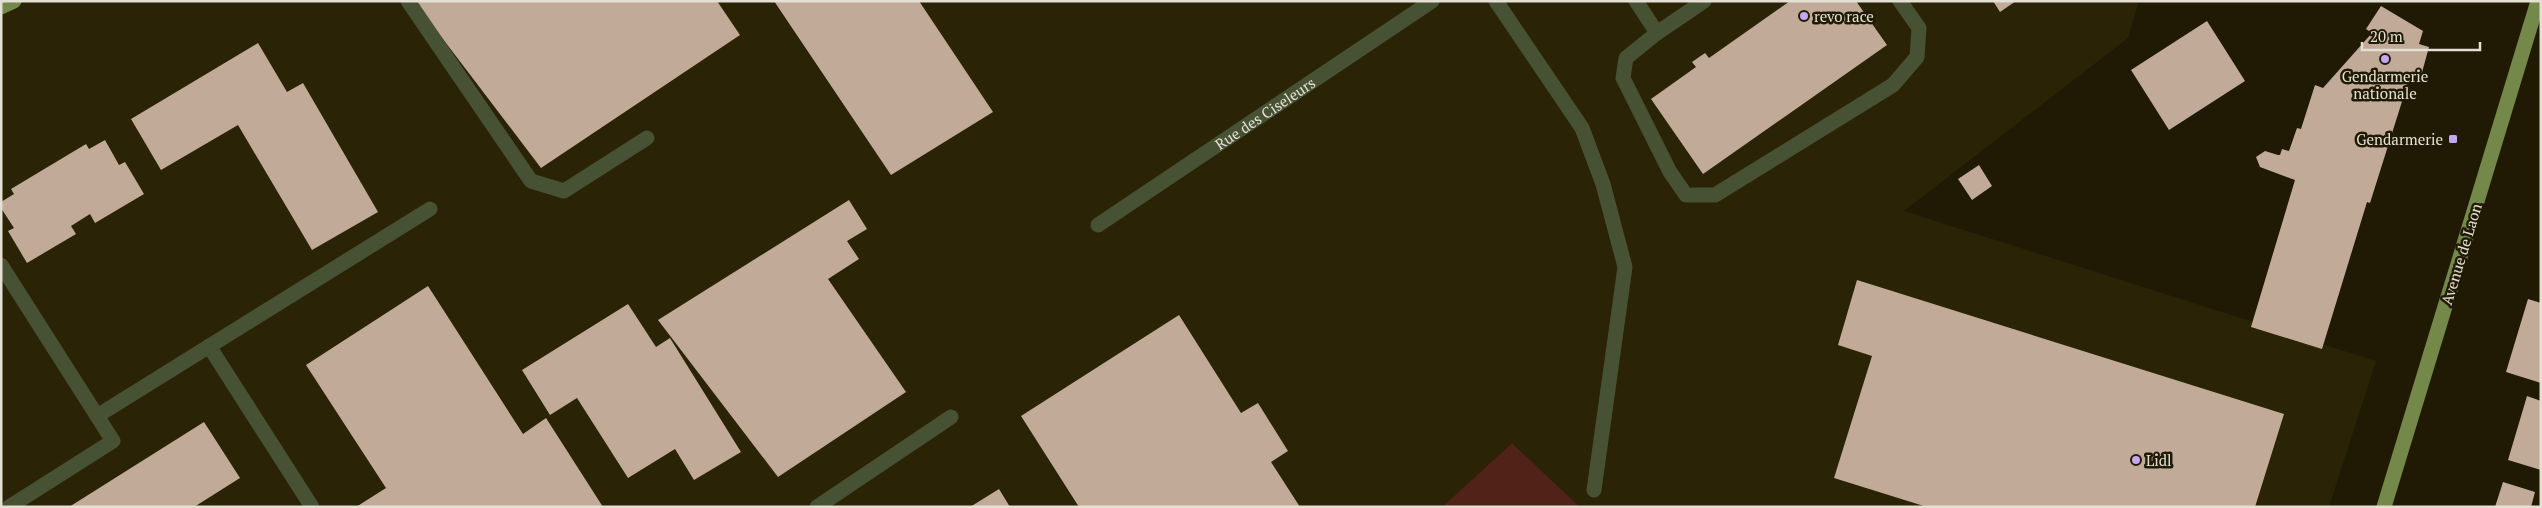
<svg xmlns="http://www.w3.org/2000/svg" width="2542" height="508" font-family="'PT Serif',serif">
  <rect width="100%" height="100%" fill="#201a05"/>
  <path fill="#2b2305" d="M1,1h2138l-11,37 -224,173 472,150 -47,146h-749l-68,-64 -70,64h-1441z"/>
  <path fill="#502218" d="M1512,443l68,64h-138z"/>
  <path fill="#c1ab98" d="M414,1h303l23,34 -199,133z
    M774,1h145l74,111 -102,63z
    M1790,1h66l31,44 -184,129 -52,-75 45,-32 -4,-5 13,-9 4,5z
    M1993,1h23l-16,11z
    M2381,6l42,25 -4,13 10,3 -8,29 -10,-3 -41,130 -3,-1 -45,147 -71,-22 44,-147 -35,-13 -4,-10 9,-6 13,4h2l2,-6 7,2 8,-23 4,1 14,-44 8,3 49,-55 -6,-4z
    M2207,21l38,60 -76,49 -38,-60z
    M258,43l29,49 16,-9 75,129 -66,38 -74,-125 -77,45 -30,-51z
    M105,140l14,25 6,-3 19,32 -49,29 -5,-9 -19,12 5,8 -49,29 -19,-32 6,-3 -13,-20v-6l13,-8 -3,-5 75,-45 3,5z
    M1979,165l13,21 -20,14 -14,-21z
    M849,200l18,29 -20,12 12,18 -31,20 78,113 -128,85 -120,-157z
    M1857,280l427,134 -29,93h-328l-93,-29 38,-122 -34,-11z
    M428,286l95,148 23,-16 57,89h-247l30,-19 -80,-123z
    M2528,299l13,4v80l-35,-11z
    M628,304l28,43 14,-9 71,114 -47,28 -19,-31 -47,29 -51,-80 -27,17 -28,-45z
    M1179,315l62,98 17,-10 30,48 -17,11 29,45h-221l-58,-91z
    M2527,396l14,5v69l-33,-10z
    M204,422l36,56 -46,29h-125z
    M2503,482l32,10 -4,15h-36z
    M999,489l11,18h-40z"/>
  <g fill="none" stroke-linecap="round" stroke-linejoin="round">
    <g stroke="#475134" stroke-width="15">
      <path d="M408,1l123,180 33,10 83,-53"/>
      <path d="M1496,1l86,127 21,56 22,83 -31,223"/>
      <path d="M1636,1l21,32"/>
      <path d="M1704,1l-47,32 -31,25 -3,20 47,94 16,23h29l178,-110 24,-28 2,-29 -19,-27"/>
      <path id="s1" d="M1098,225l334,-224"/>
      <path d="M1,265l112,176 -104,66"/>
      <path d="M209,346l103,161"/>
      <path d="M97,416l333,-207"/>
      <path d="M817,507l134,-90"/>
    </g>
    <path stroke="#738849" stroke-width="15" d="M1,7l13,-6
      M2384,507l154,-506"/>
  </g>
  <g fill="#c5a6f0" stroke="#201a05" stroke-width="2">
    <circle cx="1804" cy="16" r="5"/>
    <circle cx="2385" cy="59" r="5"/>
    <rect x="2448" y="134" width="10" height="10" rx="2.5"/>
    <circle cx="2136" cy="460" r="5"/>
  </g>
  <g text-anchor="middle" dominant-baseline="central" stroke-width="5" stroke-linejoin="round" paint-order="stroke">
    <g font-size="15" fill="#e4e0d3" stroke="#201a05" text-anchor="start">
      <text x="1814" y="16">revo race</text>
      <text x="2385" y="76" text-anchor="middle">Gendarmerie<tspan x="2385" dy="17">nationale</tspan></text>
      <text x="2443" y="139" text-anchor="end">Gendarmerie</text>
      <text x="2146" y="460">Lidl</text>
    </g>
    <g font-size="15" fill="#e4e0d3" stroke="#201a05">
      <text stroke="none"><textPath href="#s1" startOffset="201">Rue des Ciseleurs</textPath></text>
      <text transform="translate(2461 254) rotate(-73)">Avenue de Laon</text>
    </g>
  </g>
  <rect width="2542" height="508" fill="none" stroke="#e4e0d3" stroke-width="5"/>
  <path d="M2362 42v8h118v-8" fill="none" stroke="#e4e0d3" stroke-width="2.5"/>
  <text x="2370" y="42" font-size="15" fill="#e4e0d3" stroke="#201a05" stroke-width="4" paint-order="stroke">20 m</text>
</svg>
